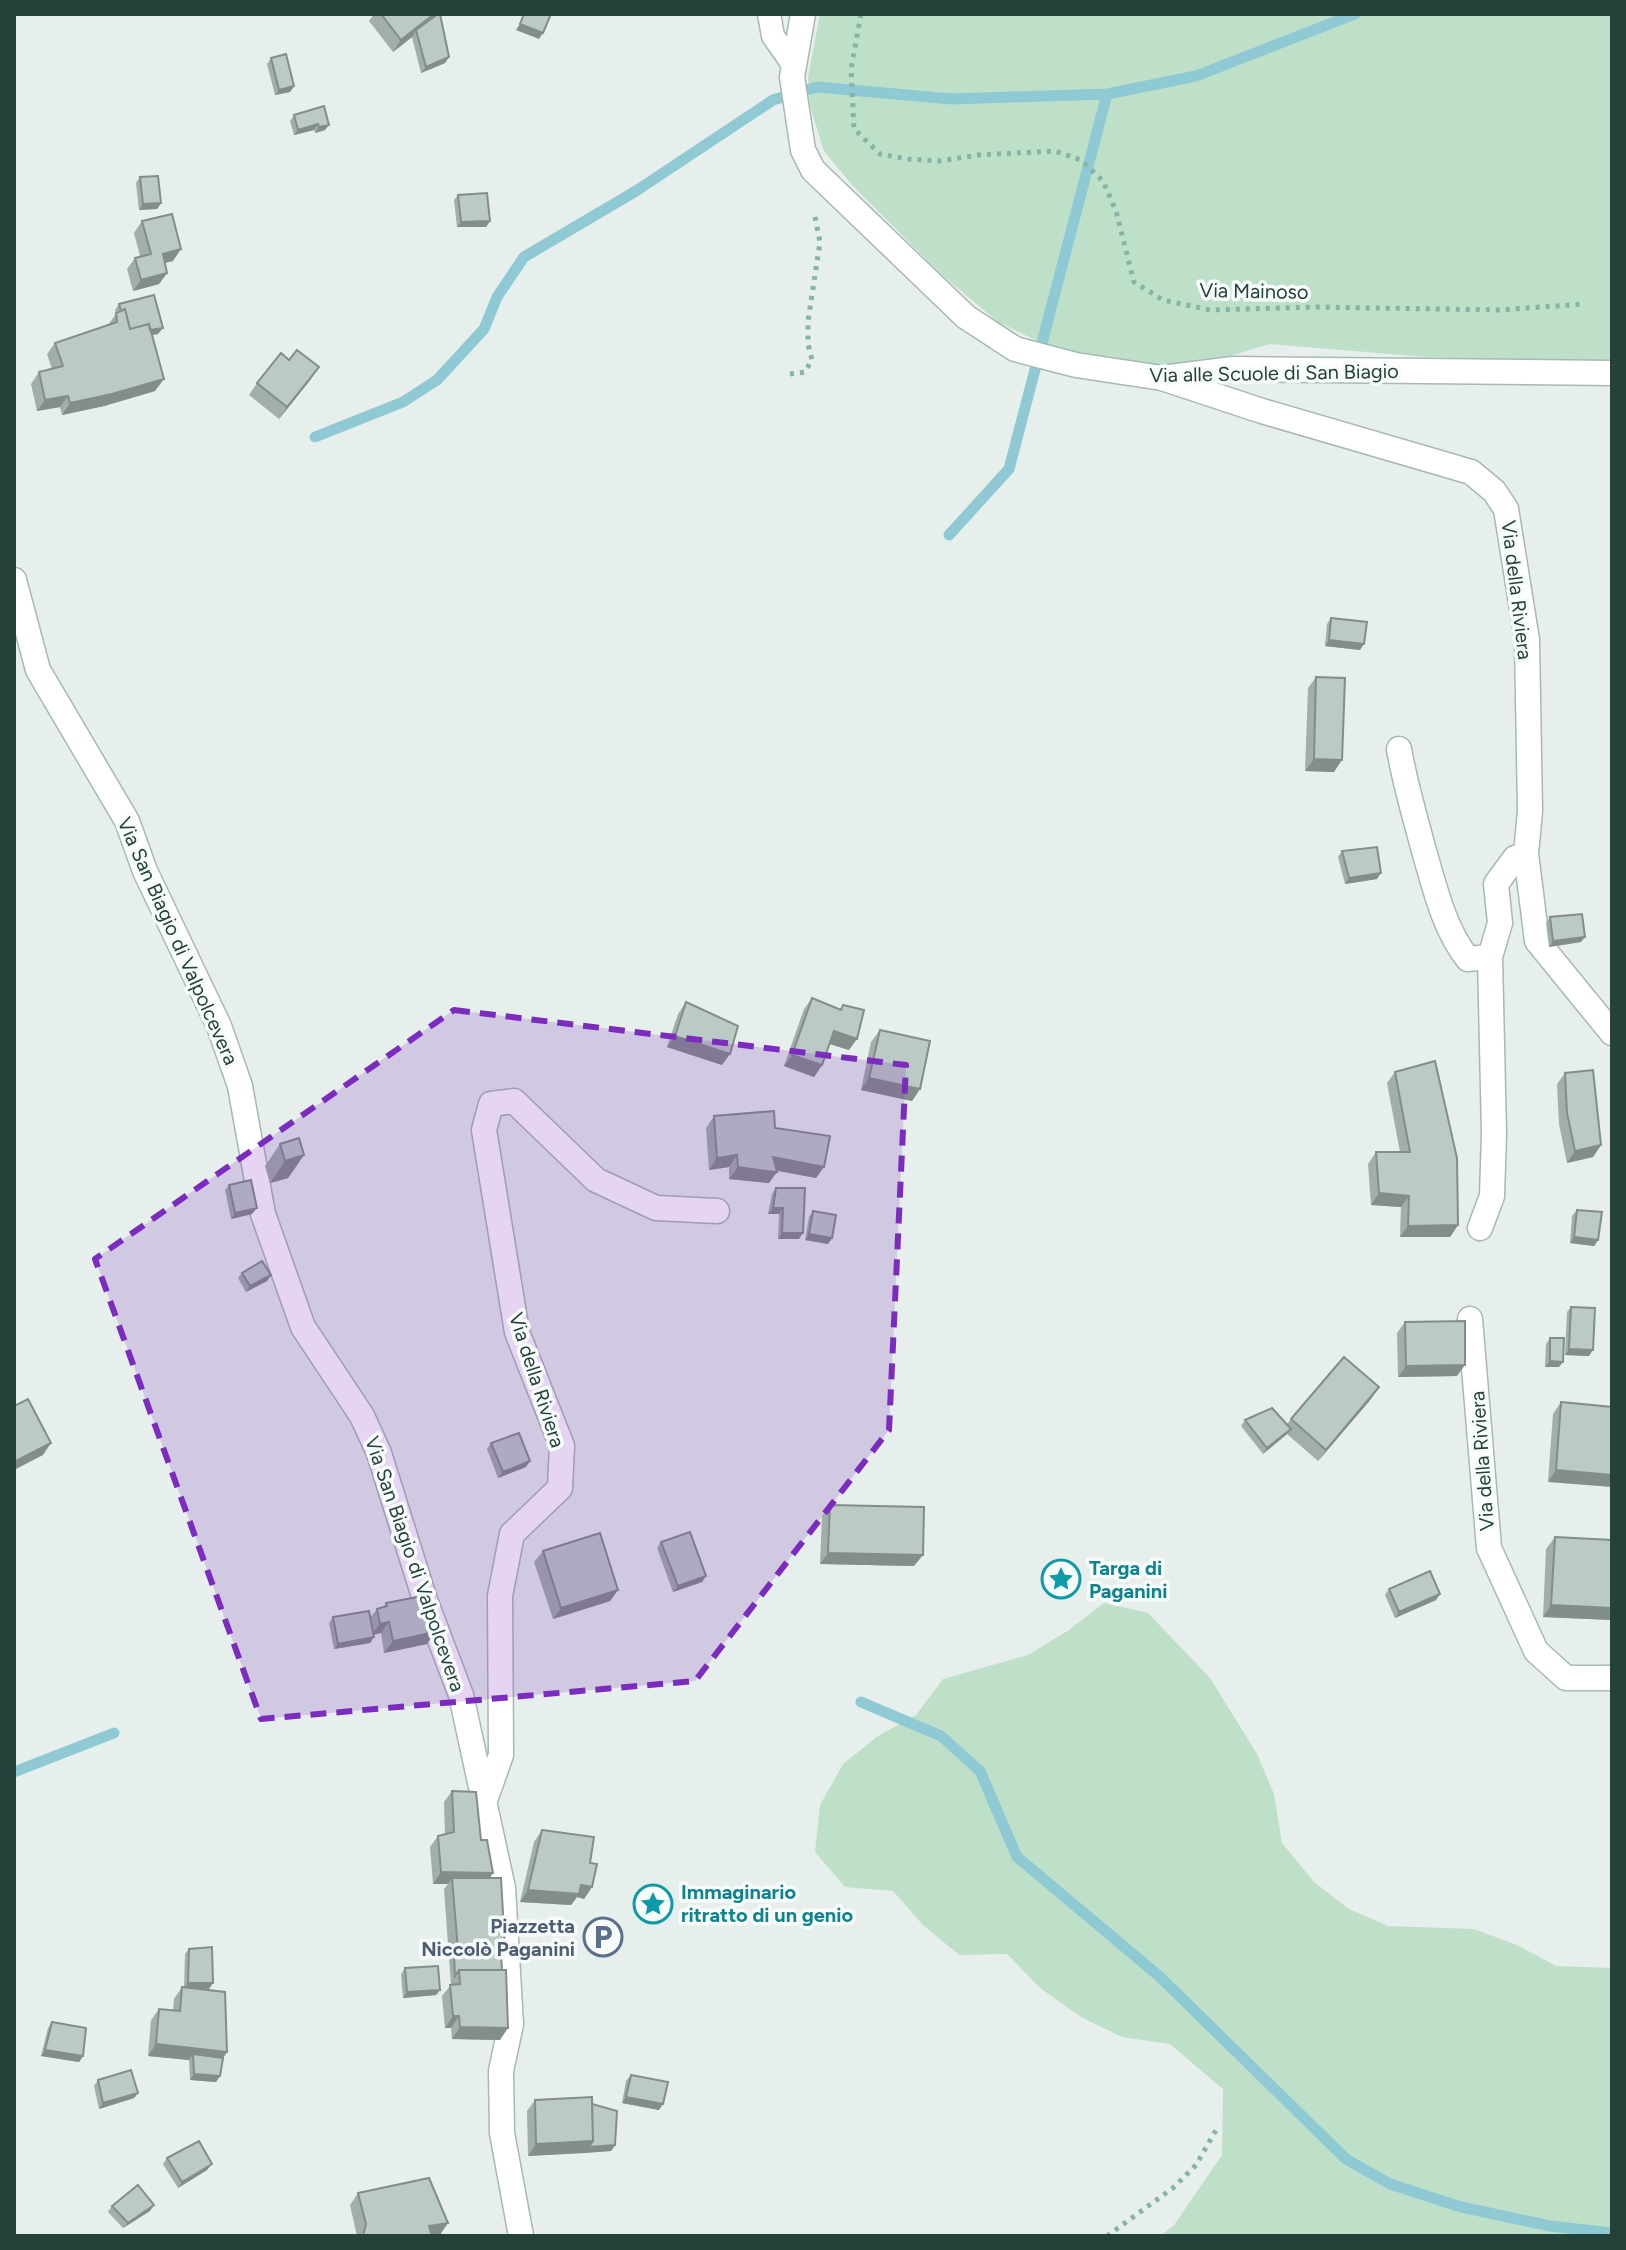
<svg xmlns="http://www.w3.org/2000/svg" width="1626" height="2250" font-family="Figtree,sans-serif">
  <rect width="100%" height="100%" fill="#e6efeb"/>
  <path fill="#bfe0c8" d="M820,14h792v350l-186,-7 -156,-13 -70,21 -57,3 -93,-21 -52,-25 -57,-48 -89,-89 -28,-34 -14,-45 -2,-29z
    M1104,1603l44,10 62,65 47,76 17,40 8,49 32,39 35,27 39,17 86,3 43,16 39,21 56,2v268h-452l14,-11 48,-70 1,-66 -53,-45 -48,-7 -41,-20 -41,-29 -33,-34 -48,1 -36,-30 -30,-34 -48,-4 -30,-35 5,-47 23,-41 35,-28 38,-21 27,-36 85,-24 41,-25z"/>
  <g fill="none" stroke-linecap="round" stroke-linejoin="round">
    <path stroke="#8ec9d4" stroke-width="11" d="M315,437l88,-35 34,-22 47,-51 13,-32 27,-40 112,-66 137,-91 44,-13 135,12 155,-5 89,-18 159,-62
      M949,535l60,-66 98,-375
      M861,1702l80,34 39,35 37,86 142,119 187,183 44,25 71,23 89,19 62,7
      M14,1772l100,-39"/>
    <defs>
      <path id="service" d="M769,14l4,22 21,30"/>
      <path id="minor" d="M1162,378l100,33 209,61 23,19 12,18 21,131 3,171 -4,43 11,87 75,92
        M14,580l24,90 89,151 18,50 74,155 21,60 23,128 40,113 59,89 17,37 46,147 36,95 42,193 8,136 -10,47 1,62 19,103
        M1399,749c6,35 16,68 25,102 11,37 20,78 44,108l22,-2
        M1480,1228l12,-32 2,-63 -4,-176 10,-34 -4,-39 19,-26 11,-4
        M1470,1319l19,229 47,103 30,27h46
        M484,1803l17,-48 -1,-159 12,-62 48,-46 2,-42 -45,-114 -33,-202 7,-26 23,-3 82,79 60,28 61,3"/>
      <path id="tertiary" d="M803,14l-11,63 11,73 10,20 153,147 49,32 61,16 86,13 71,-9 379,4"/>
    </defs>
    <use href="#service" stroke="#a8b8b2" stroke-width="25"/>
    <use href="#minor" stroke="#a8b8b2" stroke-width="27"/>
    <use href="#tertiary" stroke="#a8b8b2" stroke-width="27"/>
    <path stroke="#86b3a5" stroke-width="5" stroke-dasharray="4 6" stroke-linecap="butt" d="M861,14l-10,55 3,60 26,25 28,5 32,2 38,-6 77,-4 26,9 22,21 13,30 18,71 29,18 47,10 106,-3 184,3 82,-6
      M790,374l15,-2 7,-12 -4,-16v-23l12,-79 -5,-25
      M1107,2236l66,-48 23,-23 20,-35"/>
    <use href="#service" stroke="#fff" stroke-width="22"/>
    <use href="#minor" stroke="#fff" stroke-width="24"/>
    <use href="#tertiary" stroke="#fff" stroke-width="24"/>
  </g>
  <path fill="#a1aea9" d="M374,14h66l9,43 -4,6 -24,10 -9,-36 -19,15 -24,-31z
    M271,58l23,28 -4,6 -15,3 -8,-31z
    M324,106l1,24 -10,3 -1,-3 -20,5 -4,-14 4,-6z
    M140,177l21,26 -4,6 -18,1 -3,-27z
    M458,195l32,26 -4,6h-29l-3,-27z
    M142,221l31,40 -8,2 2,10 -8,11 -26,7 -6,-22 8,-11 5,-2 -6,-23z
    M119,304l39,30 -6,1 3,56 -51,15 -42,9 -2,-8 -23,4 -6,-27 8,-12 13,-3 -5,-15 8,-11 53,-18 8,-11 -1,-4z
    M311,379l-32,40 -30,-24 8,-12z
    M1331,618l29,32 -35,-4 2,-22z
    M1316,677l18,95 -29,-1 3,-83z
    M1342,851l35,28 -32,5 -7,-27z
    M1550,917l31,25 -32,5 -3,-24z
    M812,998l28,12 3,-5 6,45 -19,-6 -8,21 -8,12 -30,-11 20,-57z
    M686,1002l36,63 -55,-18 11,-33z
    M880,1030l40,59 -8,12 -51,-11 10,-48z
    M1395,1072l63,153 -8,12h-50l1,-30 -30,-2 -3,-41 8,-12h24l-13,-69z
    M1565,1073l36,72 -8,12 -26,6 -8,-39 -2,-40z
    M714,1116l61,12 41,50 -39,-7 -8,12 -11,-1 -29,-3v-12l-20,3 -3,-42z
    M280,1144l24,11 -16,23 -18,5 -5,-17z
    M229,1185l23,29 -21,5 -6,-29z
    M776,1188l23,51h-21l1,-25h-11l4,-20z
    M1577,1210l21,30 -4,6 -24,-3 2,-27z
    M813,1211l19,27 -4,6 -23,-4 4,-23z
    M242,1273l29,2 -4,6 -21,11 -8,-14z
    M1571,1307l18,49 -24,-1 2,-43z
    M1405,1322l52,54 -59,1 -1,-44z
    M1550,1338l9,29h-14l1,-23z
    M1371,1399l-53,62 -31,-27 -24,20 -22,-28 4,-6 42,4 4,-5z
    M1561,1402l51,5 -64,75 5,-68z
    M491,1443l35,24 -28,11 -11,-29z
    M830,1505l84,61 -94,-2 2,-48z
    M1555,1537l57,3v80l-69,-3 3,-68z
    M661,1542l45,34 -4,6 -29,10 -16,-44z
    M543,1551l75,39 -8,11 -57,18 -19,-57z
    M1389,1589l47,11 -41,18 -10,-23z
    M386,1603l41,41 -43,9 -3,-20 -7,2v2l-4,6 -36,6 -5,-26 4,-6 37,1 7,-9 7,-2z
    M452,1791l29,49 12,33 -3,5 15,70 -4,6 -1,86 -48,-1 -1,-11h-6l-3,-32 9,-11 -7,-96 4,-5h-15l-3,-37 8,-11 7,-2 -1,-32z
    M542,1830l48,33 2,24 -8,12 -7,-2 -6,8 -51,-3 14,-60z
    M189,1949l20,40h-10l28,63 -4,6 -3,18 -4,6 -26,-2 -1,-20 -41,-4 3,-36 8,-11 14,1 1,-11 8,-12h2l1,-33z
    M405,1968l35,22 -4,5 -33,3 -2,-24z
    M52,2022l31,34 -4,6 -38,-6 7,-28z
    M631,2075l28,35 -37,-7 4,-22z
    M98,2080l40,13 -4,5 -35,11 -5,-23z
    M535,2100l57,4 23,41 -4,6 -83,5 -1,-45z
    M167,2158l40,12 -29,18 -15,-24z
    M358,2193l82,42 -8,1h-75l-7,-31z
    M112,2206l38,5 -27,17 -15,-16z"/>
  <path fill="#838d89" d="M434,14h6l-24,16 -4,7 -19,15 8,-12z
    M520,24l23,9 -4,6 -23,-9z
    M449,57l-4,6 -24,10 5,-6z
    M294,86l-4,6 -15,3 4,-5z
    M318,124l-4,6 -20,5 4,-5z
    M329,125l-4,5 -10,3 4,-6z
    M161,203l-4,6 -18,1 4,-6z
    M490,221l-4,6h-29l4,-5z
    M181,249l-8,12 -19,4 9,-11z
    M167,273l-8,11 -26,7 8,-11z
    M163,328l-5,6 -36,6 4,-6z
    M319,367l-8,12 -32,40 8,-12z
    M164,379l-9,12 -51,15 -42,9 8,-12z
    M68,396l-8,11 -23,4 8,-11z
    M1329,640l35,4 -4,6 -35,-4z
    M1314,759l28,1 -8,12 -29,-1z
    M1381,873l-4,6 -32,5 4,-6z
    M1585,937l-4,5 -32,5 4,-6z
    M834,1031l23,8 -8,11 -23,-7z
    M675,1036l55,18 -8,11 -55,-18z
    M792,1055l30,10 -8,12 -30,-11z
    M869,1078l51,11 -8,12 -51,-11z
    M1601,1145l-8,12 -26,6 8,-12z
    M304,1155l-16,23 -18,5 15,-22z
    M737,1155l-8,12 -20,3 8,-12z
    M773,1157l51,10 -8,11 -51,-10z
    M738,1167l39,5 -8,11 -40,-4z
    M1379,1193l30,3 -8,11 -30,-2z
    M257,1208l-5,6 -21,5 4,-6z
    M773,1208h10l-4,6h-11z
    M1458,1225l-8,12h-50l8,-11z
    M782,1233h21l-4,6h-21z
    M809,1234l23,4 -4,6 -23,-4z
    M1574,1237l24,3 -4,6 -24,-3z
    M271,1275l-4,6 -21,11 4,-6z
    M1569,1349l24,1 -4,6 -24,-1z
    M1550,1361l13,1 -4,5h-14z
    M1465,1365l-8,11 -59,1 8,-11z
    M1379,1387l-8,12 -53,62 8,-11z
    M1291,1429l-4,5 -24,20 4,-6z
    M51,1443l-8,12 -29,15v-8z
    M530,1461l-4,6 -28,11 5,-6z
    M1556,1470l56,5v12l-64,-5z
    M828,1553l95,2 -9,11 -94,-2z
    M706,1576l-4,6 -29,10 5,-6z
    M618,1590l-8,11 -57,18 8,-11z
    M1440,1594l-4,6 -41,18 4,-6z
    M1551,1605l61,3v12l-69,-3z
    M389,1622l-8,11 -10,2 9,-11z
    M435,1632l-8,12 -43,9 9,-12z
    M374,1637l-4,6 -36,6 4,-5z
    M441,1872l52,1 -8,11 -33,-6 -4,6h-15z
    M581,1885l11,2 -8,12 -7,-2 -6,8 -51,-3 8,-12z
    M505,1948l-8,12 -43,-4 4,-6z
    M188,1983h25l-4,6 -25,-1z
    M440,1990l-4,5 -33,3 4,-6z
    M453,2016h6l-8,12h-6z
    M460,2027l48,1 -8,12 -48,-1z
    M156,2044l71,8 -8,12 -26,-10 -4,6 -41,-4z
    M45,2050l38,6 -4,6 -38,-6z
    M194,2074l26,2 -4,6 -26,-2z
    M138,2093l-4,5 -35,11 4,-6z
    M626,2097l37,7 -4,6 -37,-7z
    M593,2141l-8,12 -57,3 8,-12z
    M615,2145l-4,6 -26,2 4,-6z
    M212,2164l-5,6 -29,18 4,-6z
    M154,2205l-4,6 -27,17 5,-5z
    M448,2223l-8,12 -8,1 -3,-10z"/>
  <path fill="#bbcac4" stroke="#838d89" stroke-width="2" d="M381,14h53l-33,26z
    M438,14h2l9,43 -23,10 -10,-37z
    M524,14h27l-8,19 -23,-9z
    M286,54l8,32 -15,4 -8,-32z
    M324,106l5,19 -10,2 -1,-3 -20,6 -4,-15z
    M158,176l3,27 -18,1 -3,-27z
    M487,193l3,28 -29,1 -3,-27z
    M172,214l9,35 -18,5 4,19 -26,7 -6,-22 16,-4 -9,-33z
    M154,295l9,33 -13,2 -1,-6 -19,5 -5,-20 -4,2 -2,-7z
    M125,309l5,20 19,-5 15,55 -52,15 -42,9 -2,-7 -23,4 -6,-28 24,-6 -8,-23 62,-21 -1,-9z
    M297,350l22,17 -32,40 -30,-24 24,-30 8,7z
    M1331,618l36,4 -3,22 -35,-4z
    M1316,677l29,1 -3,82 -28,-1z
    M1377,847l4,26 -32,5 -7,-27z
    M1582,914l3,23 -32,4 -3,-24z
    M812,998l29,12 2,-5 21,5 -7,29 -23,-8 -12,34 -30,-10z
    M686,1002l52,24 -8,28 -55,-18z
    M880,1030l50,11 -10,48 -51,-11z
    M1435,1061l22,97 1,67 -50,1 1,-30 -30,-3 -3,-41h34l-15,-80z
    M1593,1070l8,75 -26,6 -8,-38 -2,-40z
    M774,1111l1,17 55,8 -6,31 -51,-10 4,15 -11,-1 -28,-4 -1,-12 -20,3 -3,-42z
    M299,1138l5,17 -19,6 -5,-17z
    M251,1180l6,28 -22,5 -6,-28z
    M776,1188h29l-2,45h-21l1,-25h-10z
    M1577,1210l25,2 -4,28 -24,-3z
    M813,1211l23,4 -4,23 -23,-4z
    M262,1261l9,14 -21,11 -8,-13z
    M1571,1307l24,1 -2,42 -24,-1z
    M1465,1321v44l-59,1 -1,-44z
    M1550,1338h14l-1,24 -13,-1z
    M1344,1357l35,30 -53,63 -35,-31z
    M28,1399l23,44 -37,19v-56z
    M1561,1402l51,5v68l-56,-5z
    M1272,1408l19,21 -24,19 -22,-28z
    M519,1433l11,28 -27,11 -12,-29z
    M830,1505l94,2 -1,48 -95,-2z
    M690,1532l16,44 -28,10 -17,-44z
    M600,1533l18,57 -57,18 -18,-57z
    M1555,1537l57,3v68l-61,-3z
    M1430,1571l10,23 -41,18 -10,-23z
    M428,1595l7,37 -42,9 -4,-19 -9,2 -3,-15 10,-3 -1,-3z
    M369,1611l5,26 -36,7 -5,-27z
    M452,1791l24,1 5,48h6l6,33 -52,-1 -3,-36 16,-4z
    M542,1830l52,7 -4,26 7,1 -5,23 -11,-2 -2,9 -51,-4z
    M452,1878h49l4,70 -47,2z
    M212,1947l1,36h-25l1,-34z
    M501,1954l1,16h-43l-4,6 -1,-20z
    M438,1966l2,24 -33,2 -2,-24z
    M459,1970h47l2,58 -48,-1 -1,-11h-6l-3,-31 10,-1z
    M182,1987l43,5 2,60 -71,-8 3,-35 21,2z
    M52,2022l34,6 -3,28 -38,-6z
    M193,2054l30,4 -3,18 -26,-2z
    M131,2070l7,23 -35,10 -5,-23z
    M631,2075l37,7 -5,22 -37,-7z
    M592,2097l1,44 -57,3 -1,-44z
    M592,2104l25,7 -2,34 -26,2 4,-6z
    M199,2141l13,23 -30,18 -15,-24z
    M429,2178l19,45 -19,3 3,10h-69l3,-12 -8,-31z
    M138,2185l16,20 -26,18 -16,-17z"/>
  <path fill="#7b2cbf" fill-opacity="0.2" stroke="#7b2cbf" stroke-width="6" stroke-dasharray="16 10" stroke-linejoin="round" d="M454,1010l452,55 -17,365 -194,251 -434,38 -166,-460z"/>
  <defs>
    <symbol id="sight-ring" viewBox="-11 -11 22 22"><circle r="9.5" fill="#f7fbf9" stroke="#0f9aa8" stroke-width="1.5"/><path d="M0-6L1.8-2.2L6-1.7L2.9 1.2L3.7 5.4L0 3.3L-3.7 5.4L-2.9 1.2L-6-1.7L-1.8-2.2Z" fill="#0f9aa8"/></symbol>
    <symbol id="parking-ring" viewBox="-11 -11 22 22"><circle r="9.5" fill="#f7fbf9" stroke="#5c6f8a" stroke-width="1.5"/><path d="M-3.5-5.5H1a3.5 3.5 0 0 1 0 7H-1V5.5H-3.5ZM-1-3.4V-.6H.8a1.4 1.4 0 0 0 0-2.8Z" fill="#5c6f8a"/></symbol>
  </defs>
  <g fill-rule="evenodd">
    <use href="#sight-ring" x="1039" y="1557" width="44" height="44"/>
    <use href="#sight-ring" x="631" y="1882" width="44" height="44"/>
    <use href="#parking-ring" x="581" y="1915" width="44" height="44"/>
  </g>
  <g text-anchor="middle" dominant-baseline="central" stroke-width="7" stroke-linejoin="round" paint-order="stroke">
    <g font-size="20" fill="#24423a" stroke="#f7fbf9">
      <text transform="translate(1254 291) rotate(1)">Via Mainoso</text>
      <text transform="translate(1274 373) rotate(-1)">Via alle Scuole di San Biagio</text>
      <text transform="translate(1517 590) rotate(83)">Via della Riviera</text>
      <text transform="translate(178 941) rotate(66)">Via San Biagio di Valpolcevera</text>
      <text transform="translate(537 1380) rotate(72)">Via della Riviera</text>
      <text transform="translate(1482 1461) rotate(-94)">Via della Riviera</text>
      <text transform="translate(415 1564) rotate(71)">Via San Biagio di Valpolcevera</text>
    </g>
    <g font-size="20" font-weight="bold" fill="#0d838f" stroke="#f7fbf9" text-anchor="start">
      <text x="1089" y="1568">Targa di<tspan x="1089" dy="23">Paganini</tspan></text>
      <text x="681" y="1892">Immaginario<tspan x="681" dy="23">ritratto di un genio</tspan></text>
    </g>
    <g font-size="20" font-weight="bold" fill="#4e5e75" stroke="#f7fbf9" text-anchor="end">
      <text x="575" y="1926">Piazzetta<tspan x="575" dy="23">Niccolò Paganini</tspan></text>
    </g>
  </g>
  <rect width="1626" height="2250" fill="none" stroke="#24423a" stroke-width="32"/>
</svg>
